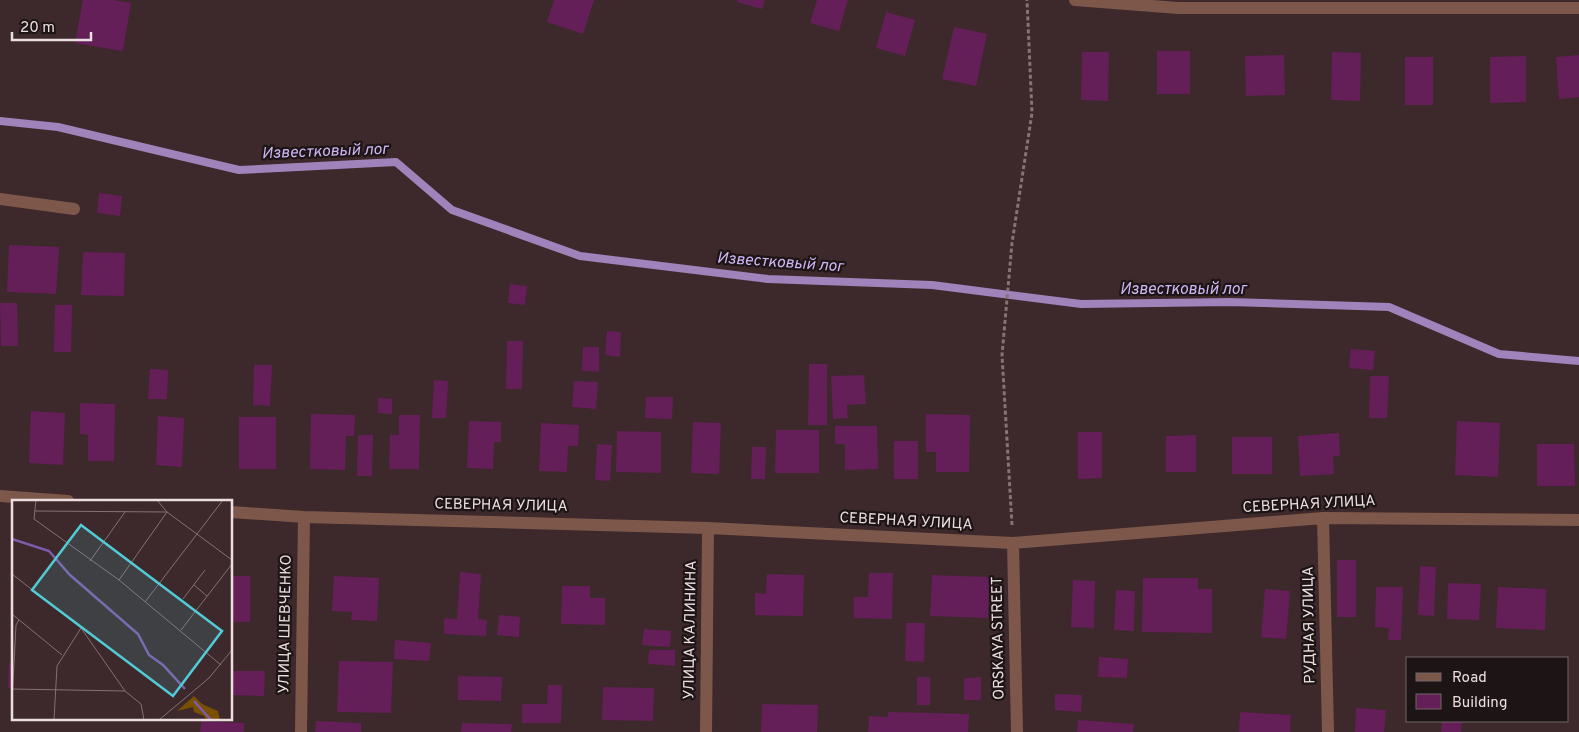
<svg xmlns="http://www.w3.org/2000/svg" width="1579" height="732" font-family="Overpass,sans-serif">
  <rect width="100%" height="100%" fill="#3d282b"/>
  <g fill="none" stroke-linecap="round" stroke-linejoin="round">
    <path stroke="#9f83ba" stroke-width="8" d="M0,121l58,6 181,43 157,-8 56,48 128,46 188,23 164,6 149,19 149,-2 159,5 110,47 80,7"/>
  </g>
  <path fill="#641f58" d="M83,0h31l17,3 -8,48 -48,-8z
    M554,0h40l-11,34 -36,-12z
    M738,0h27l-3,9 -25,-7z
    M817,0h31l-9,31 -29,-8z
    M886,12l29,8 -10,36 -29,-8z
    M954,27l33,7 -11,52 -34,-7z
    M1157,51h33v43h-33z
    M1082,52h27l-1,49 -27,-1z
    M1332,52l29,1 -1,48 -29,-1z
    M1284,55l1,40 -39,1 -1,-40z
    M1579,55v42l-20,2 -3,-42z
    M1526,56v46l-36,1v-46z
    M1405,57h28v48h-28z
    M99,193l23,3 -2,20 -23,-3z
    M9,245l50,2 -3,47 -49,-2z
    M83,252l42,1 -1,43 -43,-1z
    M510,284l17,2 -2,19 -17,-2z
    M0,303h17l1,43h-17z
    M55,305h17l-1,47h-17z
    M607,331l14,1 -1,25 -15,-2z
    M507,341h16l-1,48h-16z
    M583,347h16v25l-17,-1z
    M1351,349l24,2 -2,19 -24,-2z
    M809,364h18v61h-19z
    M254,365h18l-2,41 -17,-1z
    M150,369l18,1 -1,29h-19z
    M864,375l2,29 -19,1 1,13 -15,1 -2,-43z
    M1370,376h19l-2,42h-18z
    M434,380l14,1 -2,37h-14z
    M574,381l24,1 -2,27 -24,-2z
    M646,397h27l-1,22 -27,-1z
    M378,398l14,1v15l-14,-1z
    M80,403l35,1 -1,57h-26v-26l-8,-1z
    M31,411l34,2 -2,52 -34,-2z
    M311,414l44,1 -1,21h-8l-1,34 -35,-1z
    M926,414l44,1 -1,57h-33v-20h-10z
    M399,415h21l-1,54h-30l1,-34h9z
    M158,416l26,2 -2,49 -26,-2z
    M239,417h37v52h-37z
    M469,421l32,1v20h-7l-1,27 -26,-1z
    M1457,421l43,2 -2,54 -43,-2z
    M693,422l28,1 -2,51 -28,-1z
    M541,423l38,2 -1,21h-10l-1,26 -28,-1z
    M835,426h42l1,43 -33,1v-26h-10z
    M776,430h43v43h-44z
    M617,431l44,1v41l-45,-1z
    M1078,432h24v46l-24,1z
    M1339,433l1,23h-7l1,18 -34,2 -2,-40z
    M358,435h15l-1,41h-15z
    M1196,435v37h-30v-36z
    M1232,437h40v37h-40z
    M894,441h24v38h-24z
    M597,444l15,1 -2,36 -15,-1z
    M1537,444h37l1,42h-38z
    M752,447h14l-1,32h-14z
    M1337,560h19v57h-19z
    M1420,566l16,1 -2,49 -16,-1z
    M460,572l21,2 -3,45 9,1 -1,16 -42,-2v-16l13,1z
    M869,573h24l-1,46 -38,-1v-21h14z
    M767,574l37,1 -1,41 -48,-1v-22l11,1z
    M932,575l57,2 -1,41 -58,-2z
    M231,576h19v46h-19z
    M334,576l45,2 -2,43 -26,-1 1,-8 -20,-1z
    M1143,578h55v11h14v44l-70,-1z
    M1073,580l22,1 -1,47 -23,-1z
    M1448,583l33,1 -2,36 -32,-1z
    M562,586h28v12h15v27l-44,-1z
    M1376,587h27l-2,53h-13l1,-12 -14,-1z
    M1498,587l48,2 -1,41 -49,-2z
    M1265,589l25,2 -4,48 -25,-2z
    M1116,590l19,1 -1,40 -20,-1z
    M499,615l21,2 -1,20 -22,-2z
    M906,623h19l-1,39 -19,-1z
    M644,629l27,2 -1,16 -28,-2z
    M395,640l36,3 -2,18 -35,-2z
    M649,650h26v16l-27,-2z
    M1099,657l29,2 -1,19 -29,-1z
    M339,661l54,1 -2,51 -54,-1z
    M9,663h5v25h-6z
    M231,671h34l-1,25 -33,-1z
    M458,676l44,1 -1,24 -43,-1z
    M917,677h13v28h-13z
    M981,677v23h-17v-22z
    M548,685h14l-1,38h-39v-19h25z
    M603,687l51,1 -1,33 -51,-1z
    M1055,694l27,1 -1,17 -26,-2z
    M762,704l56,1 -1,27h-56z
    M1356,708l30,2 -2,22h-29z
    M888,712l81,2 -1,18h-100l1,-16 19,1z
    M1240,712l51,3 -1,17h-51z
    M1078,720l56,4 -1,8h-56z
    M201,721l43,2v9h-44z
    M316,721l45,2v9h-46z
    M1442,721h20l-1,11h-20z
    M462,723l50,1 -1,8h-50z"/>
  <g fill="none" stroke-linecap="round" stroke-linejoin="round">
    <path stroke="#857376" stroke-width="3" stroke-dasharray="4 2.5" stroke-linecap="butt" d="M1012,525l-10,-170 10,-112 20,-130 -5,-113"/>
    <path stroke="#7d5749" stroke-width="12" d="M0,199l74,10"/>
    <path stroke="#7d5749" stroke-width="12" d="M1075,0l103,8h401
      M0,496l68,5
      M231,512l73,5 404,11 305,15 310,-25 256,2
      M1323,518l5,214
      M1013,543l4,189
      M301,732l3,-215
      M706,732l2,-204"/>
  </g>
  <g text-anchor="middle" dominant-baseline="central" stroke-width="4.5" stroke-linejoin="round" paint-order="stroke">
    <g font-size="15" fill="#ecdee0" stroke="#1d1415">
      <text transform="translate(1309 505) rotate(-3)">СЕВЕРНАЯ УЛИЦА</text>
      <text transform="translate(501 506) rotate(1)">СЕВЕРНАЯ УЛИЦА</text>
      <text transform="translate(906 522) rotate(3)">СЕВЕРНАЯ УЛИЦА</text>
      <text transform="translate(286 624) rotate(-89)">УЛИЦА ШЕВЧЕНКО</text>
      <text transform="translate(1310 625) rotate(-91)">РУДНАЯ УЛИЦА</text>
      <text transform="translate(691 630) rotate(-89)">УЛИЦА КАЛИНИНА</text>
      <text transform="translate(999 638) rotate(-91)">ORSKAYA STREET</text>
    </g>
    <g font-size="16" font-style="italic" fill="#cfb6f5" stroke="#1d1415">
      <text transform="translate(325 152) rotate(-2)">Известковый лог</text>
      <text transform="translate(780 263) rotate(4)">Известковый лог</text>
      <text x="1183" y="290">Известковый лог</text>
    </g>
  </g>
  <g transform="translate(12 500)">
    <rect width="220" height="220" fill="#3d282b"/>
    <path d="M182,196l8,8 16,7 2,9h-14l-2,-4 -10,-4 -1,-5 -16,4z" fill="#794f00"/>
    <path fill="none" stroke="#7e5caa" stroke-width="2.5" d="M0,39l37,12 21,24 68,59 11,21 14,10 22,24M182,201l17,19"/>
    <path fill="none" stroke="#837173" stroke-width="1" d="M24,0l-2,19 85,61 102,85M23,11l132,1 65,48M78,61l35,-49M0,74l69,54 44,63 16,13 3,16M107,80l48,-68 -10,-12M182,85l13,11M171,99l22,-29M133,102l78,-102M0,114l50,41M169,130l51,-66M0,189l113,2M0,201l4,-76 3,-5M42,220l3,-54 24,-38M147,220l50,-42 23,-28"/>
    <path fill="#52cbd7" fill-opacity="0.15" stroke="#52cbd7" stroke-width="2.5" d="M69,25l141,106 -49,65 -141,-106z"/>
    <rect width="220" height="220" fill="none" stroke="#ecdee0" stroke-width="2.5"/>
  </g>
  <rect x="1406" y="657" width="162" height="65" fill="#1d1415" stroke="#706566"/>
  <rect x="1416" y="673" width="25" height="8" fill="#7d5749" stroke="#706566"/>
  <text x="1452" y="682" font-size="15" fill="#ecdee0">Road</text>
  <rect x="1416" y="694" width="25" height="15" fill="#641f58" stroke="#706566"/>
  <text x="1452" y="707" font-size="15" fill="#ecdee0">Building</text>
  <path d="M12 32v8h79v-8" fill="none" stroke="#ecdee0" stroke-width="2.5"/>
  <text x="20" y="32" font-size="15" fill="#ecdee0" stroke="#1d1415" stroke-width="4" paint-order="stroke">20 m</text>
</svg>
